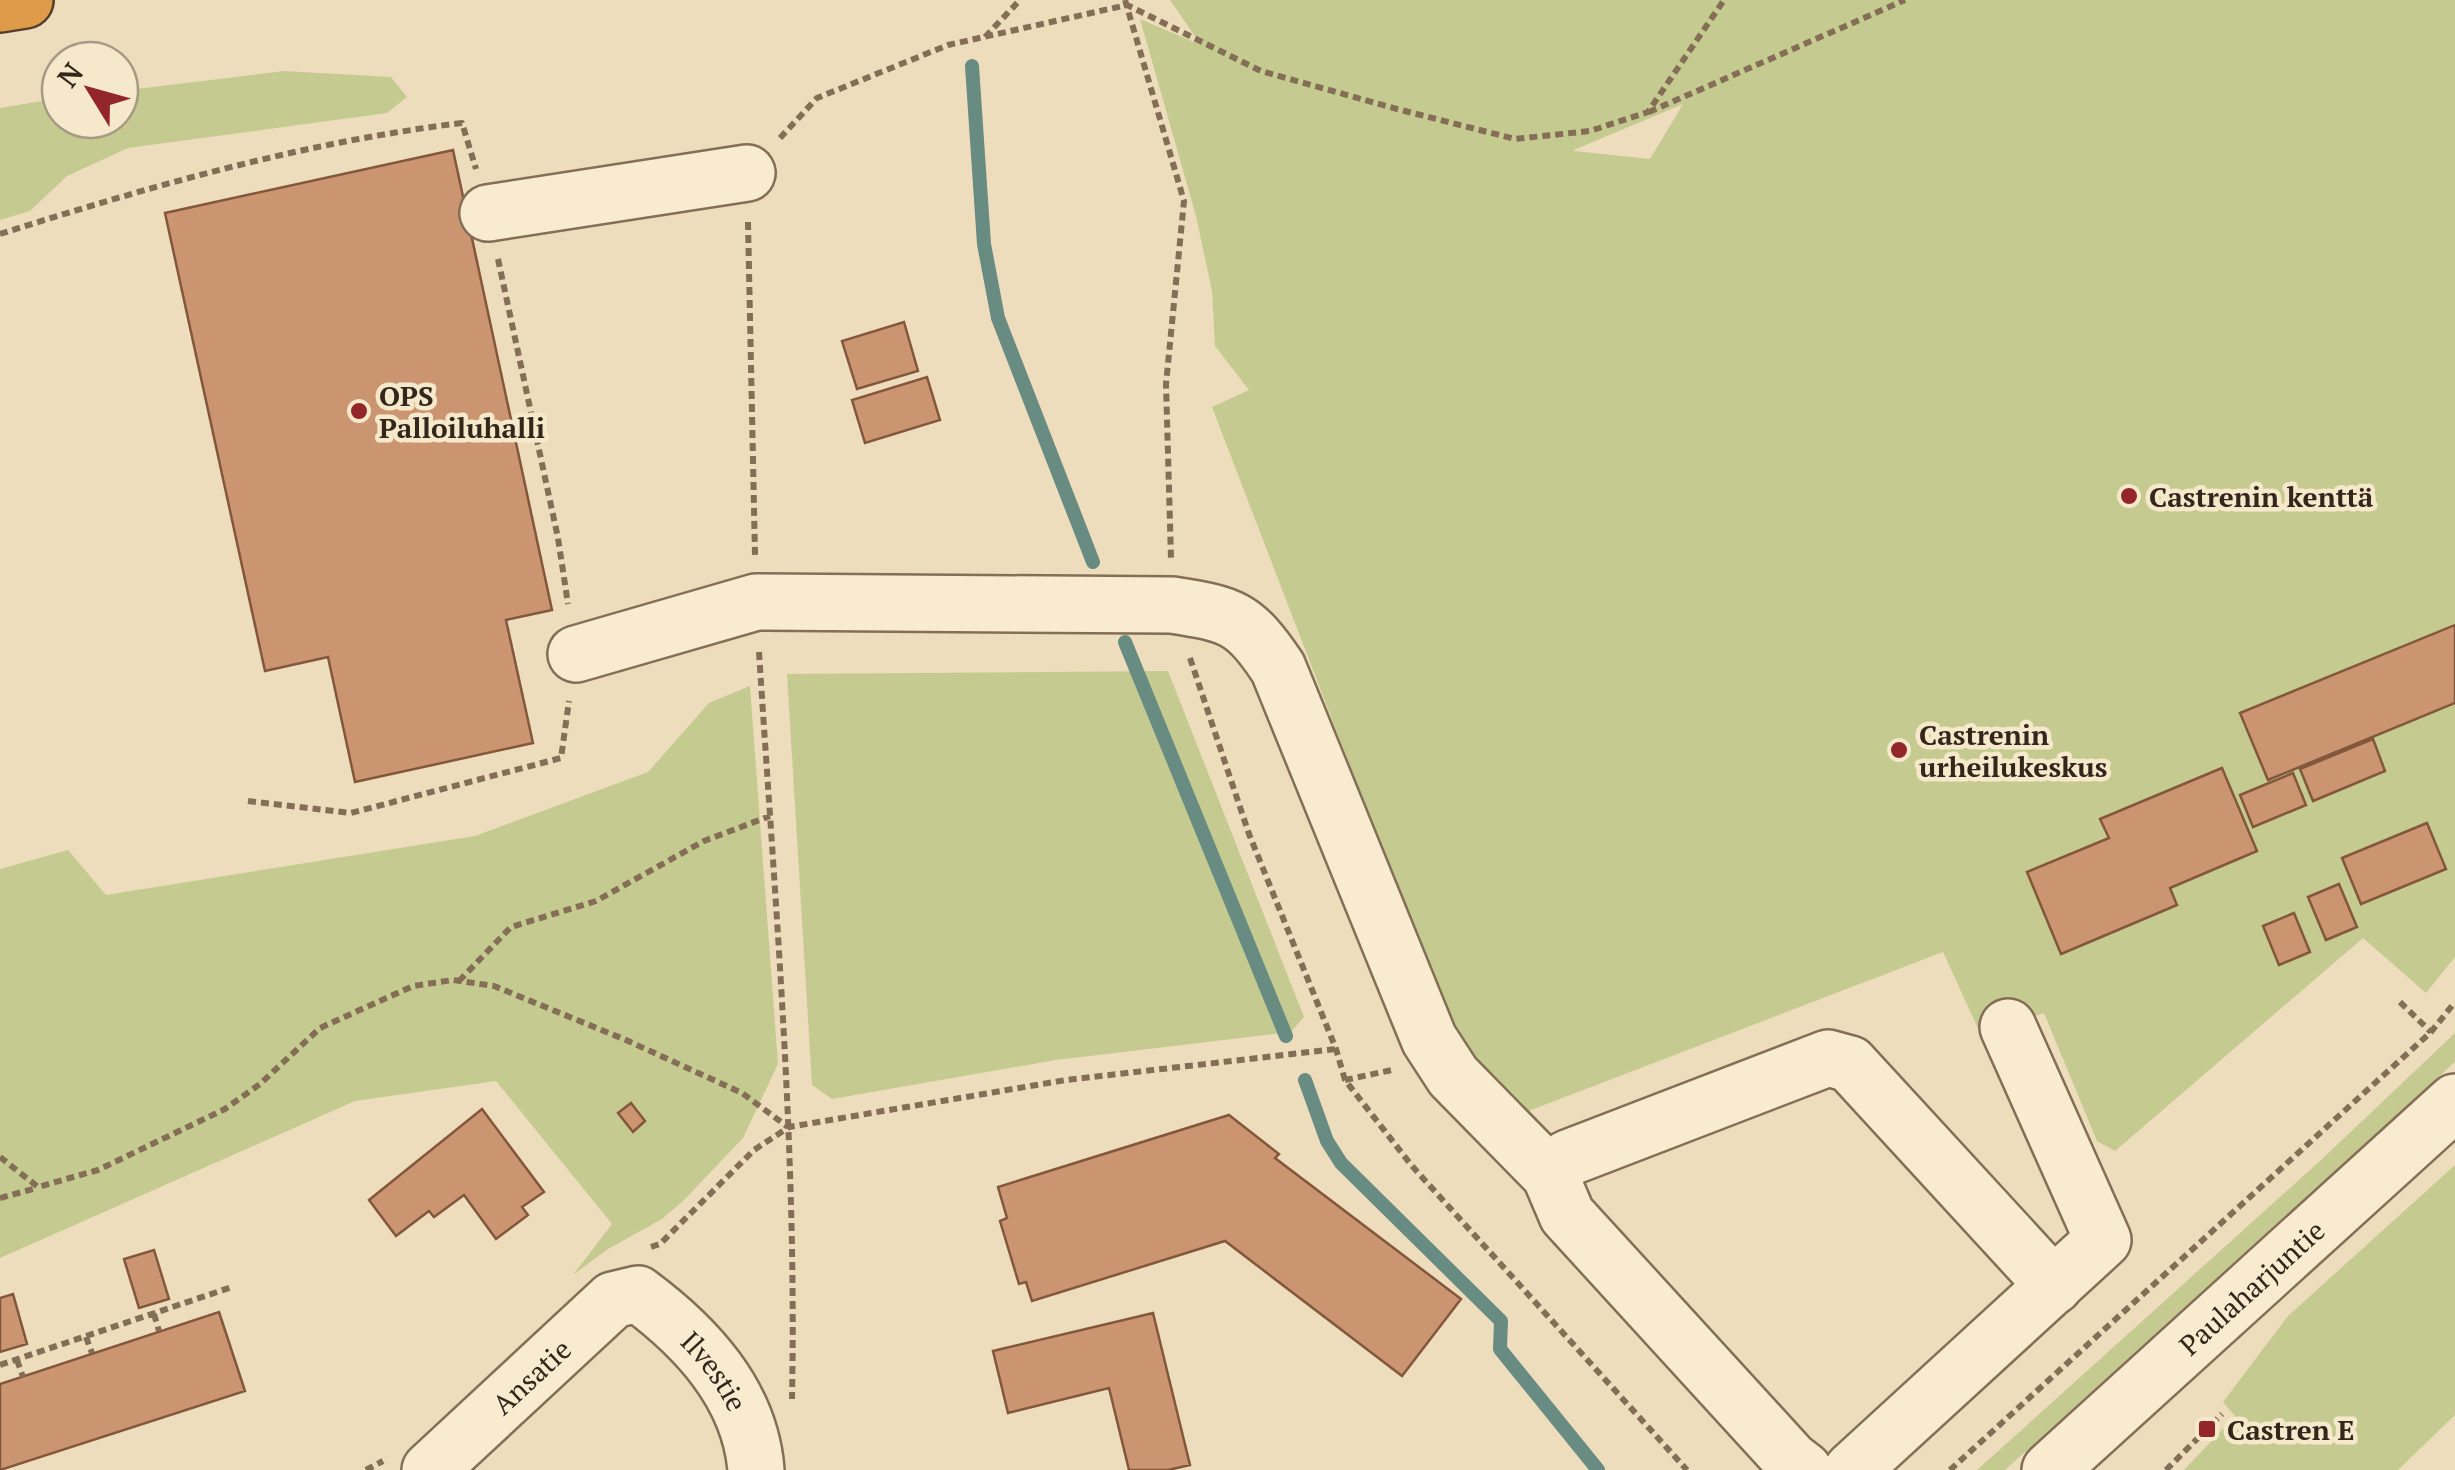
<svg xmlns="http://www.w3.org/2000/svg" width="2455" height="1470" font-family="'PT Serif',serif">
  <rect width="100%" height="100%" fill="#edddbc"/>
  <path fill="#c5cb90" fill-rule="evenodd" d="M1170,0h1285v957l-29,36 -63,-55 -248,213 -18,-10 -53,-128 -63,22 -38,-83 -430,165 -48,-51 -253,-659 37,-17 -34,-44 -3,-55 -16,-75 -56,-197 61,26zM1683,104l-33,55 -76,-8v-1z
    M284,71l107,6 16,20 -20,16 -259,35 -61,28 -37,35 -30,9v-112l60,-10v22h60v-29z
    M1168,671l136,346 -13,15 -235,28 -224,39 -20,-14 -25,-411z
    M750,686l28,378 -35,74 -59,62 -22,19 -54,30 -35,26 39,-51 -116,-143 -141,20 -355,157v-389l68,-19 38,45 369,-59 173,-64 61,-69z
    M2455,1033v29l-450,408h-28l344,-310z
    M2455,1165v250l-57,55h-214l51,-54 -12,-14 65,-86z"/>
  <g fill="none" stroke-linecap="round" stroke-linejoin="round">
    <path stroke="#688b82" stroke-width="14" d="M972,66l12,178 14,74 95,244
      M1125,642l161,394
      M1305,1080l22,61 14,22 160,158 -1,28 98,121"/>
  </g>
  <path fill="#cc9571" stroke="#83573c" stroke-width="2.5" d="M453,150l99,460 -46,10 27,123 -178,39 -27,-125 -63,14 -100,-458z
    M904,322l14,49 -61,18 -15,-48z
    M927,377l13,43 -75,23 -13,-43z
    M2455,625v78l-187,77 -28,-67z
    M2373,739l12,32 -72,30 -13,-32z
    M2222,768l35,83 -87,37 7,17 -116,49 -34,-82 82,-34 -9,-19z
    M2293,773l13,32 -53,22 -13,-32z
    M2427,823l19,46 -85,35 -19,-46z
    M2339,884l18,43 -31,13 -18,-43z
    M2294,913l16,39 -31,13 -16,-39z
    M631,1103l14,18 -12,11 -15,-19z
    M482,1109l62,83 -22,15 6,8 -32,24 -32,-44 -30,22 -5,-6 -33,25 -27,-36z
    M1229,1115l50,39 -4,4 186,141 -59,77 -177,-135 -193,60 -6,-19 -7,2 -19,-63 7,-3 -9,-31z
    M154,1250l15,49 -30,9 -15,-49z
    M13,1294l14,50 -27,8v-54z
    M219,1312l26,79 -245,79v-86z
    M1153,1313l37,152 -22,5h-39l-20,-82 -101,25 -15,-62z"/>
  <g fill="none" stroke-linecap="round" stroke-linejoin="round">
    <defs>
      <g id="minor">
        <path d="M488,213l259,-40"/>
        <path d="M576,654l180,-52 416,3c59,9 72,12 106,63l151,371 24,37 97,99 17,40 224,245 13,10"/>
        <path d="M1550,1175l18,-17 260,-100 22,6 204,222"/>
        <path id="s1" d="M430,1470l183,-170 25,-6c58,43 112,100 118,176"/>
        <path d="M1852,1470l251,-230 -95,-213"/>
        <path id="s2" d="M2050,1470l405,-368"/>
      </g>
      <path id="highway" d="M0,4l25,-4"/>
    </defs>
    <use href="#minor" stroke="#846e56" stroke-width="60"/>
    <use href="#highway" stroke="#523c2b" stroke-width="60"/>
    <path stroke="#846e56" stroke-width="6" stroke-dasharray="8 5" stroke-linecap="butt" d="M1125,0l59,201 -18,183 5,174
      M985,37l35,-37
      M1649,112l256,-112
      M780,138l37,-40 131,-53 179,-40 134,66 136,38 118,30 75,-8 58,-19 76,-112
      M748,222l7,333
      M0,234c151,-48 305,-92 462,-111l14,46
      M498,259l60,279 10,66
      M759,652c16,249 38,498 33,747
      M1190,658l59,176 87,215 9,31 67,86 275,304
      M248,801l103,12 210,-55 8,-57
      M459,981l52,-54 85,-26 108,-60 66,-25
      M2400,1002l31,30
      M1345,1080l47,-10
      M0,1157l38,30 60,-17 127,-61 35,-25 60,-56 93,-42 40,-6 41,6 132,54 116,53 46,34
      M0,1198l37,-10
      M651,1247l9,-3 94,-94 35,-23 277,-47 270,-31
      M154,1314l5,17
      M86,1337l6,16
      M17,1360l6,17
      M0,1365l232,-78
      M366,1470l17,-9
      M1950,1470l481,-438 24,-30
      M2166,1470l56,-56"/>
    <use href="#minor" stroke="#f9ebcf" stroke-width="55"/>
    <use href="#highway" stroke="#df9a4a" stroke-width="55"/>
  </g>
  <g fill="#932629" stroke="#f5e8cb" stroke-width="4">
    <circle cx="359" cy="411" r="10"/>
    <circle cx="2129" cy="496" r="10"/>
    <circle cx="1899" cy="750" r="10"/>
    <rect x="2197" y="1419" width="20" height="20" rx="5"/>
  </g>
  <g text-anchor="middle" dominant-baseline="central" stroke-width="9" stroke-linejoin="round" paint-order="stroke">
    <g font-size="28" font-weight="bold" fill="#33261b" stroke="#f5e8cb" text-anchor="start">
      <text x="379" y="395">OPS<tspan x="379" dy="32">Palloiluhalli</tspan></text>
      <text x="2149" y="496">Castrenin kenttä</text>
      <text x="1919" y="734">Castrenin<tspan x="1919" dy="32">urheilukeskus</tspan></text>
      <text x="2227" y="1429">Castren E</text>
    </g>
    <g font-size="28" fill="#33261b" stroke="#f5e8cb">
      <text stroke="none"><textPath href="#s2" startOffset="272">Paulaharjuntie</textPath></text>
      <text stroke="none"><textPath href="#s1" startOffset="385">Ilvestie</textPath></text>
      <text stroke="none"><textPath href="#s1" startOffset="138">Ansatie</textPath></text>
    </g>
  </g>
  <g transform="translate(90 90) rotate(307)"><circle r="48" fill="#f5e8cb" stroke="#a79a85" stroke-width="2.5"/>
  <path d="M0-8L18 38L0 25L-18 38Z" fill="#932629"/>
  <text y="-15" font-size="28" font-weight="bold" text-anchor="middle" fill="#33261b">N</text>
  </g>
</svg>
